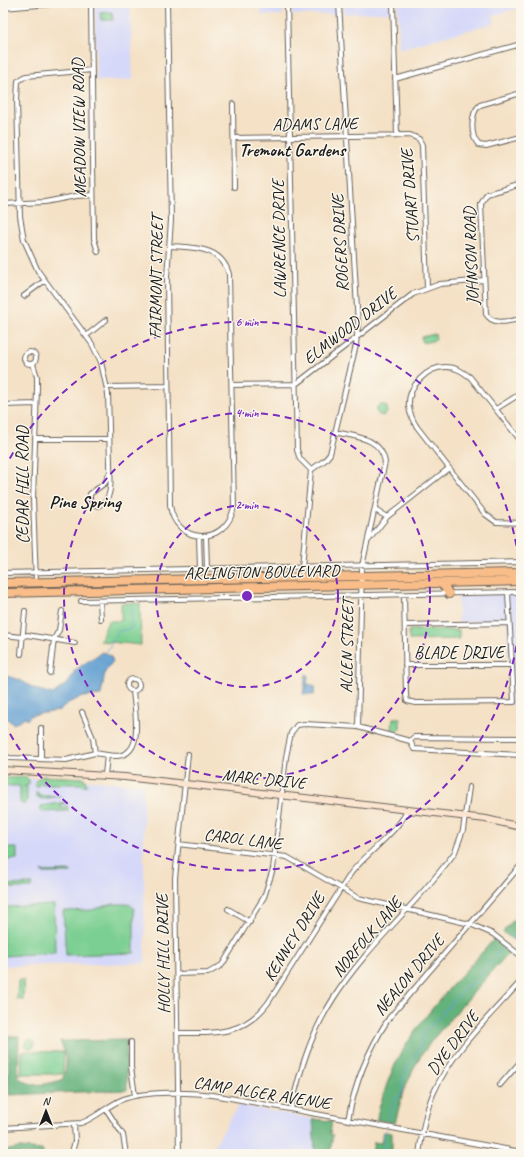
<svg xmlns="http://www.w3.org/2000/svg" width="524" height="1157" font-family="Caveat,sans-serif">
  <rect width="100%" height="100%" fill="#fbf7ec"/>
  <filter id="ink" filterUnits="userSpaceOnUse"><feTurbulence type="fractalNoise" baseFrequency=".025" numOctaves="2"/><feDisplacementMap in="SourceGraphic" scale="8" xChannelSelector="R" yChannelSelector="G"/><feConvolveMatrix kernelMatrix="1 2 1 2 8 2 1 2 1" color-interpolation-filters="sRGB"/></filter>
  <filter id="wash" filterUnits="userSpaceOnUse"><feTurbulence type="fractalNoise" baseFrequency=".012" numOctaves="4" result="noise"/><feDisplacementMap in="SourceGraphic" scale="16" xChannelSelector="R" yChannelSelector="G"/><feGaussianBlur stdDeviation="0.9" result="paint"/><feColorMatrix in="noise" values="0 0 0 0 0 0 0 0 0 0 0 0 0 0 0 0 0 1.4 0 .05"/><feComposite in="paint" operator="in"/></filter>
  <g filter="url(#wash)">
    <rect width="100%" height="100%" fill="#f4e1c6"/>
    <path fill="#d5d8f9" d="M95,3h35l3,77 -37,1z
      M261,3h22v12h-22z
      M292,3h43l1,11 -44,1z
      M344,3h46v9l-46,2z
      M398,3h123v4l-28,9 2,7 -96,26z
      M521,593v112h-10l-4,-84 -49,1v-26z
      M3,778l70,1 70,6 2,178 -142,3z
      M239,1105l74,14 2,35h-106z"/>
    <path fill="#7bcf92" stroke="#4c7657" d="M112,12l1,8h-12l-1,-7z
      M435,334l1,6 -13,3 -2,-6z
      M376.5 410a5.5 5.5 0 1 1 11 0a5.5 5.5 0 1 1-11 0Z
      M121,603h19l1,42 -41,-4 8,-20h13z
      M409,630h50v9l-50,1z
      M393,718h7v11l-4,3 -4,-3z
      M44,776l40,2 3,7 -4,1 -1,-2h-43l-1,3h-2c-3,-6 2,-10 8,-11z
      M26,777l3,3v5l-5,1 3,1v14l-4,4 -3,-3v-16h-17v-8z
      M36,792h2l1,4h22l-19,3 -6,-3z
      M65,802v2h-4v4l4,-1 2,-2 1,6 -27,1v-6z
      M3,848h14v11l-14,1z
      M71,871l-1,2h-27l-2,-1z
      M33,884l-2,4h-28v-3z
      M112,904h17l5,4v45l-68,2 -3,-44 29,-1z
      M54,905l1,48 -52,3v-49z
      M18,980h6l-1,20h-6z
      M25.5 1044a4.5 4.5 0 1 1 9 0a4.5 4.5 0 1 1-9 0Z
      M22,1051l42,1 -1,22h-42z"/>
    <path fill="#64b27c" stroke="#40674c" d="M521,911v27l-4,5 -14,-11z
      M494,939l13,13 3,-1 -77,88 -15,21 -15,32 -8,31 -18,-3c0,-8 4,-17 6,-24 18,-63 69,-109 111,-157z
      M8,1036h11l-1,40c12,13 29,8 44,4 7,-14 4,-26 -2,-39l66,-1 1,50 -118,5z
      M313,1119l19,2 -2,13 3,1 -3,19h-15z
      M383,1132l9,1v21h-20l2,-12 7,1z
      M20,1148l22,2 2,4h-41v-3z"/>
    <path fill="#609fd2" stroke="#3e5e77" d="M102,652l8,3 3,6 -8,11 -4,23 -19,2 -14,6 -9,8 -28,4 -4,5 -2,-3 -11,7 -11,-8v-41l17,5 15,9 18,5 16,-12 6,-12z
      M306,674l2,1 -1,12 1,-3 7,2 -1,9 -11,-1 1,-6h3l-3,-1z"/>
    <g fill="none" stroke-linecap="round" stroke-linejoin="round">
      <path stroke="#609fd2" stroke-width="1" d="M106,653l12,-22 10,-2 4,-2 -1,-14 4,-7
        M511,937l4,-1 6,-13
        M388,1120l8,-22 4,-2 3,-6 -2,-5 7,-18 12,-19 4,-16 18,-17 2,-5 4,-2c4,-10 15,-13 17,-22l8,-3 28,-34
        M384,1154v-19l3,-5"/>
    </g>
  </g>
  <g filter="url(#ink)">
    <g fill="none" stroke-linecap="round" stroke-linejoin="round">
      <defs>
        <path id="street" d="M91,3l3,236 4,13
          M167,3l4,217 -4,57 3,228c5,40 56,42 64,2l-5,-233c-8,-28 -35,-26 -59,-28
          M287,3l10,447 3,9 11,11
          M393,3l4,132
          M3,8l60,-5
          M92,70l-66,6 -8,5 -1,19 3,116 4,24 14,31 54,73 9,18 7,32 2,68c0,13 3,30 -5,40l-7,4 -5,-2 -3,-4v-6l15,-11 5,-11
          M395,79l126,-35
          M521,93l-41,12c-10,8 -10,32 -1,40l7,1 35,-9
          M233,104l1,83
          M234,138l176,-3 9,4 3,6 5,142
          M521,184l-34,10 -6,10 5,110c7,12 23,7 35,5
          M3,204l42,-2 31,-6 17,-1
          M24,296l20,-15
          M86,336l20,-16
          M24 358a6 6 0 1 1 12 0a6 6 0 1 1-12 0Z
          M33,364l4,13v12l-4,110 3,83
          M232,385l64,-1 117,-90 27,-10 44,-4
          M108,387l60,-1
          M3,405l33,-1
          M496,409l19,-12 6,-2
          M335,432c20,5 46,5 50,30l-23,104 -4,161
          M35,439h74
          M521,441l-51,-64c-7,-5 -14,-10 -23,-10 -20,-1 -40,20 -38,40 1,8 4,14 8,20l68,87 11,8 25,1
          M311,470l14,-10 5,-6 26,-109 2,-20 -19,-322
          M375,510l12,7
          M199,536l1,33
          M206,536l1,33
          M368,541l19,-24 62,-49
          M3,573l518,-11
          M301,578l10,-108
          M404,595l2,100 1,6 9,2 98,-1 -6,-109
          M81,601l440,-9
          M100,601l1,18
          M405,625l104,-2
          M3,635l19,2 5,-2 48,8
          M21,654l4,-43
          M405,665h107
          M50,673l4,-34 5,-9 3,-19
          M127 685a6 6 0 1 1 12 0a6 6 0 1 1-12 0Z
          M82,712l11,26 2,15
          M41,728v30
          M410,741l4,-4 107,1
          M3,754l6,4 57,2 29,-7 12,2 -2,20
          M107,755c40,8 28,-40 26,-64
          M178,844l109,13 71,41 112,26 23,10 28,22
          M228,909l22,13
          M177,974l31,-1 14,-8 42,-68 9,-28 13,-112 5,-24 6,-8 8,-1 53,3 52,14 4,8 107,6
          M177,1033c38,0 66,3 91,-30l83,-130c12,-16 52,-47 56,-63
          M131,1042v25l4,29
          M500,1085l21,-24
          M106,1109l17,26 3,19
          M291,1109c9,-39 20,-76 42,-110 34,-54 85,-95 122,-147l8,-22 6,-43
          M348,1120c7,-38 20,-70 41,-102l132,-153
          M3,1128l78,-5c15,-5 26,-17 40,-23 24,-10 72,-8 98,-4l302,56
          M72,1152l3,-11 -1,-17
          M179,1154l-4,-276 13,-124
          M419,1154c3,-20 6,-41 14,-60 19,-43 57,-78 88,-113"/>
        <path id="secondary" d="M3,770l122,7 361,42 35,8"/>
        <path id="highway" d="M3,583l518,-10
          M440,583l4,3 5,8
          M3,593l518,-12"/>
      </defs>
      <use href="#street" stroke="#686158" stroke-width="6"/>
      <use href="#secondary" stroke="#686158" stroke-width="8"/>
      <use href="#highway" stroke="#686158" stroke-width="10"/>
      <use href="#street" stroke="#fff" stroke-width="4"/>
      <use href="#secondary" stroke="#fce5d0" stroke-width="6"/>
      <use href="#highway" stroke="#f8bd89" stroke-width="8"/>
    </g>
  </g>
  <g fill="none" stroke="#7b2cbf" stroke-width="2" stroke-dasharray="7 5">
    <circle cx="247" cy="596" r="91"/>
    <circle cx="247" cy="596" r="183"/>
    <path d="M521 598A274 274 0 0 1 4 723M4 469A274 274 0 0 1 521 594"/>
  </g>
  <g text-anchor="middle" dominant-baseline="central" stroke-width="3" stroke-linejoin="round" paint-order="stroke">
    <g font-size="17" fill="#1c1c1c" stroke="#fbf7ec">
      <text transform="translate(315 124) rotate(-1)">ADAMS LANE</text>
      <text transform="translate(79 128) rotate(-91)">MEADOW VIEW ROAD</text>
      <text transform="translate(410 196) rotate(-94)">STUART DRIVE</text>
      <text transform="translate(279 239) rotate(-91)">LAWRENCE DRIVE</text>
      <text transform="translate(340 243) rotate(-93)">ROGERS DRIVE</text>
      <text transform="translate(471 256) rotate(-92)">JOHNSON ROAD</text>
      <text transform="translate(156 277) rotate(-89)">FAIRMONT STREET</text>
      <text transform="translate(350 326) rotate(-38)">ELMWOOD DRIVE</text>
      <text transform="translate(22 485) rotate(-90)">CEDAR HILL ROAD</text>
      <text transform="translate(262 572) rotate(-1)">ARLINGTON BOULEVARD</text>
      <text transform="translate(347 646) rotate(-89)">ALLEN STREET</text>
      <text x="459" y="652">BLADE DRIVE</text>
      <text transform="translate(264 779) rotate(6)">MARC DRIVE</text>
      <text transform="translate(243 839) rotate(7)">CAROL LANE</text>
      <text transform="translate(294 937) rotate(-58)">KENNEY DRIVE</text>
      <text transform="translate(367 937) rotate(-50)">NORFOLK LANE</text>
      <text transform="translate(163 954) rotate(-91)">HOLLY HILL DRIVE</text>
      <text transform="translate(409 975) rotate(-50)">NEALON DRIVE</text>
      <text transform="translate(453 1043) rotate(-53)">DYE DRIVE</text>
      <text transform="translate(262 1093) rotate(9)">CAMP ALGER AVENUE</text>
    </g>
    <g font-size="18" font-weight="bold" fill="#1c1c1c" stroke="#fbf7ec">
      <text x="292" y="150">Tremont Gardens</text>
      <text x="85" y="502">Pine Spring</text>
    </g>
  </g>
  <circle cx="247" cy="596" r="6" fill="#7b2cbf" stroke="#fbf7ec" stroke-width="2"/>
  <g font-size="12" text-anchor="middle" font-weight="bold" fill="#7b2cbf" stroke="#fbf7ec" stroke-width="3" stroke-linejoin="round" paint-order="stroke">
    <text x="247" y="326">6 min</text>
    <text x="247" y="417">4 min</text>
    <text x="247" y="509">2 min</text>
  </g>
  <rect width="524" height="1157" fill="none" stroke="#fbf7ec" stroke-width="16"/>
  <g transform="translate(46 1111)" stroke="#fbf7ec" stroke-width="3" paint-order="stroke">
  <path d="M0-3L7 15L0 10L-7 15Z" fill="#1c1c1c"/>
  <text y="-6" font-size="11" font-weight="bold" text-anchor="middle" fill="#1c1c1c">N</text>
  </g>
</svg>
